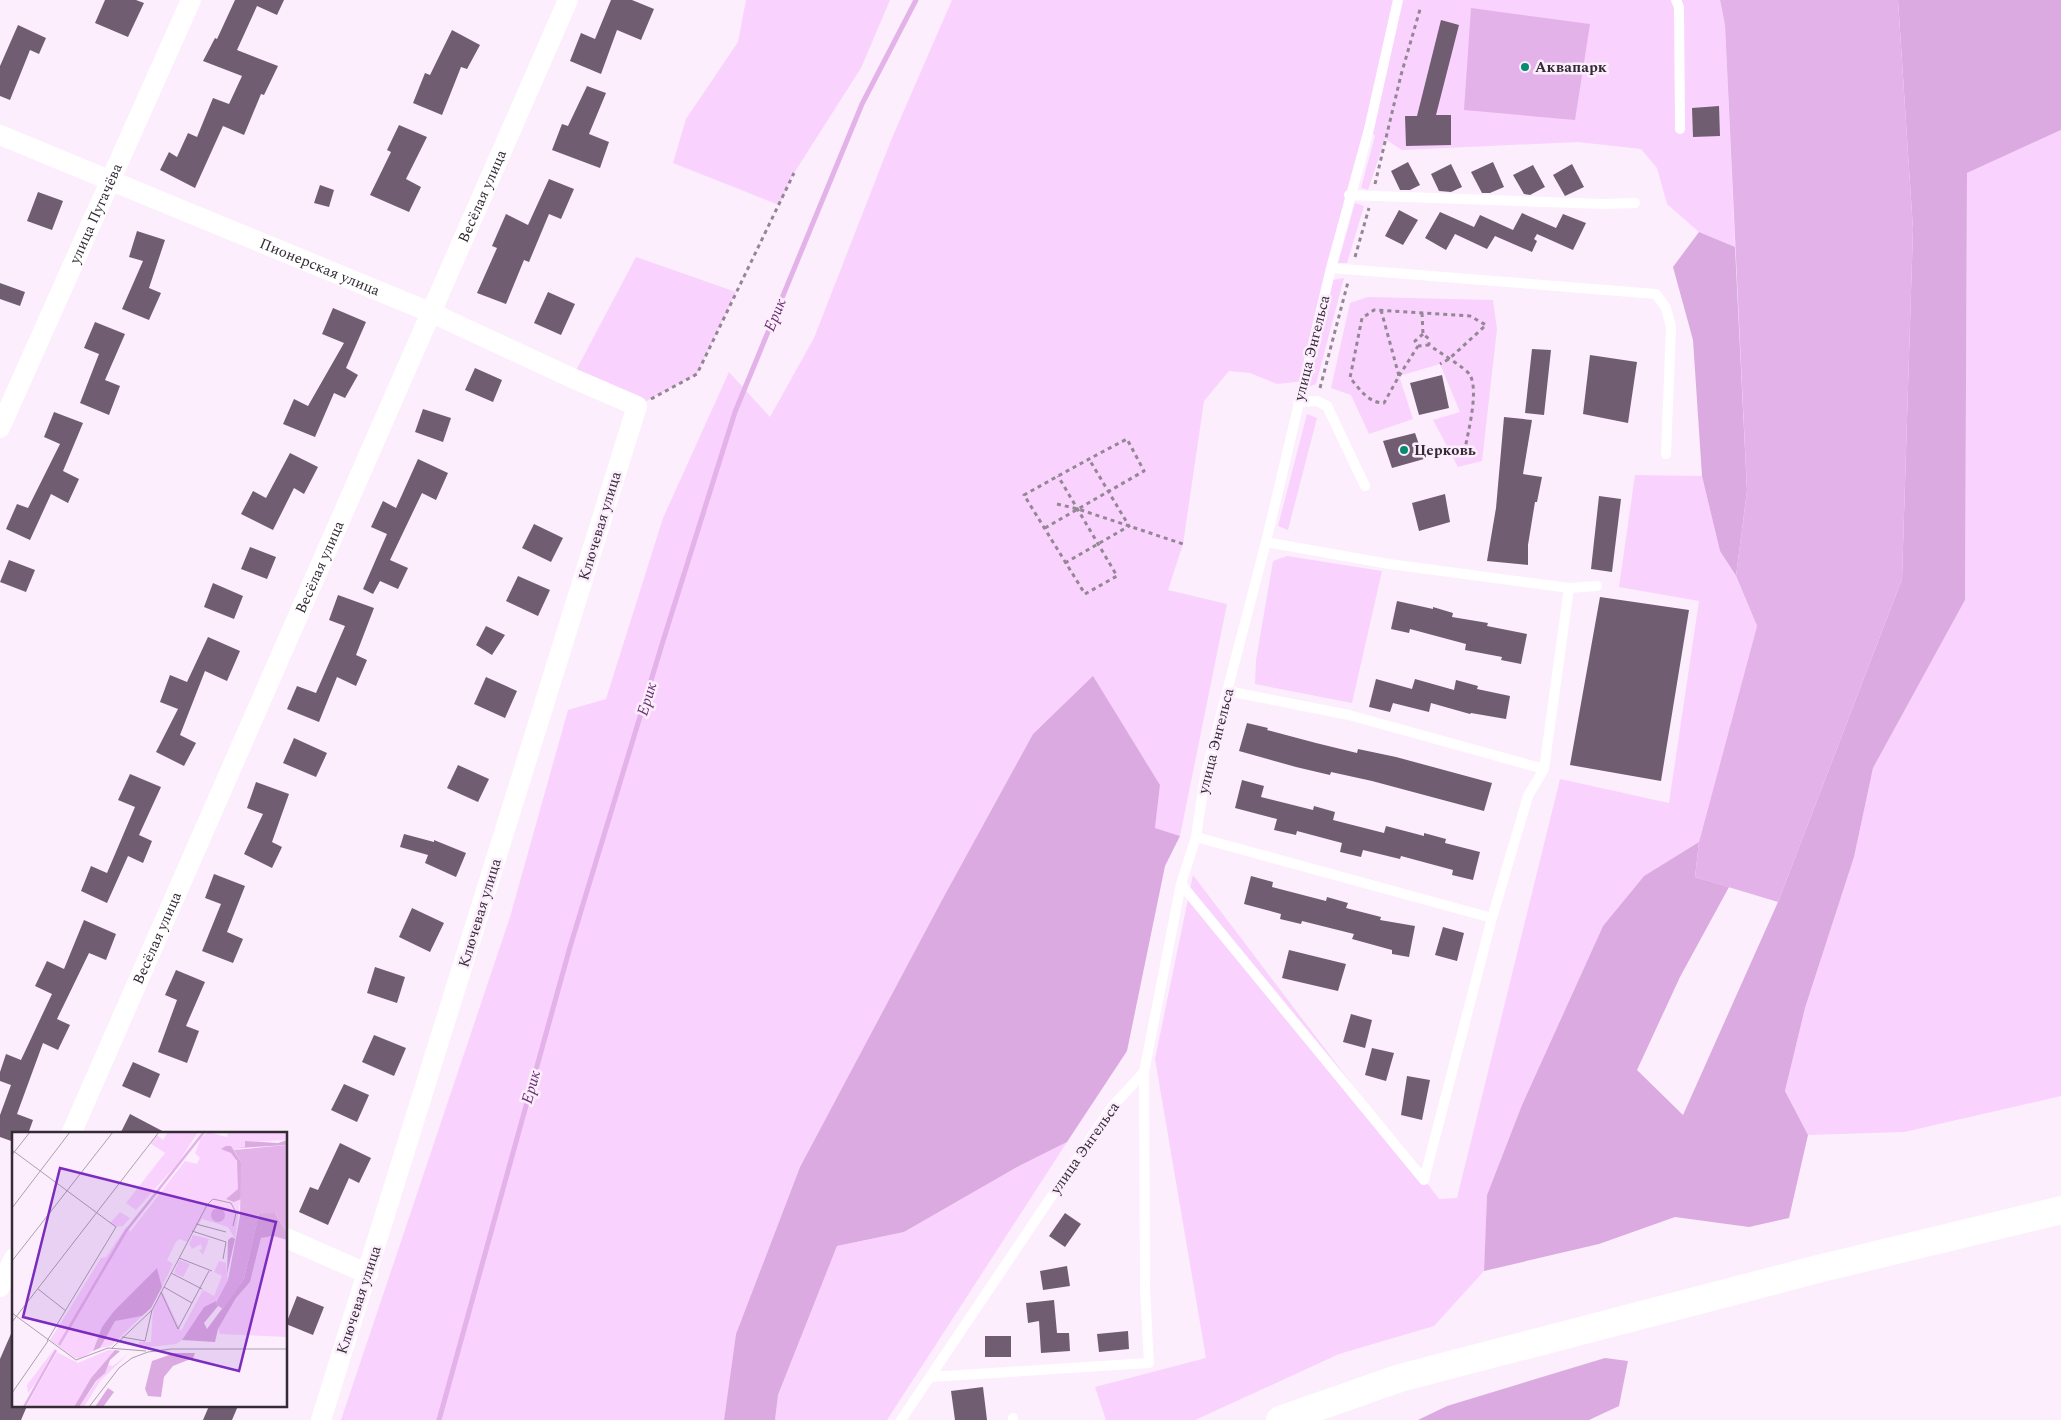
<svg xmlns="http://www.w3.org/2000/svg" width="2061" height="1420" font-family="Spectral,serif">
  <rect width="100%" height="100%" fill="#fceefd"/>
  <path fill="#f9d2fe" d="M746,0h144l-29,68 -67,105 -15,32 -106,-42 13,-44 52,-77z
    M952,0h768l5,25 10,222 -36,-15 -32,-28 -10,-36 -16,-19 -63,-7 -176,8 -17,-11 -17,51 -7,-2 14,-52 -6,-7 -65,252 -27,3 -27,-11 -21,-2 -25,30 -21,143 -15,46 59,14 -47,232 -25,-8 5,-43 -67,-108 -60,57 -91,166 -142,267 -64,167 -12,86h-383l169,-503 58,-207 38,-11 57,-181 66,-146 41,45 44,-79 78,-200z
    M2061,130v966l-157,36 -96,3 -23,-44 20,-83 49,-151 19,-89 92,-168 2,-427z
    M1355,203l9,3 -17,57h-9z
    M636,257l100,35 -39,82 -60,32 -65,-28z
    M1344,278l-28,106 -8,3 25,-107z
    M1368,297l125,3 4,29 -15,132 -24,6 -25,-47 27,-8 -20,-48 -41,12 14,43 -44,15 -18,-39 -20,-7 19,-85z
    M1307,414l10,4 -29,112 -10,-4z
    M1635,475l67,1 18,75 16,26 21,49 -58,216 -55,34 -41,50 -81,179 -35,90 -3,76 -50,55 -95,28 -144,66h-89l-11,-33 111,-29 -51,-299 38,-184 246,324 18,-1 103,-419 109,24 30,-202 -80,-14z
    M1287,556l95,15 -30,132 -97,-19 1,-24 17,-99z
    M1067,1142l-180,278h-112l3,-25 59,-149 67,-14 115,-66z"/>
  <path fill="#dbaae1" d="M1898,0h163v130l-94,43 -2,427 -92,168 -19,89 -49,151 -20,83 23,44 -19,83 -40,9 -74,-10 -76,27 -115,27 3,-76 35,-90 81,-179 41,-50 55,-34 -4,35 34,10 -49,90 -43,93 46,45 95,-213 124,-323 11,-350z
    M1699,232l36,15 12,244 -11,85 -16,-25 -18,-75 -9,-136 -20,-73z
    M1093,676l67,109 -5,43 25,8 -15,30 -38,185 -60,91 -48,24 -115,66 -67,14 -59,149 -3,25h-51l12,-86 64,-167 142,-267 91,-166z
    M1605,1358l23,3 -9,45 -30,14h-171l29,-14z"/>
  <path fill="#e3b2e9" d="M1720,0h178l15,229 -11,350 -124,323 -83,-25 4,-35 58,-216 -21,-50 11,-85 -22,-466z
    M1471,8l119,16 -15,96 -111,-10z"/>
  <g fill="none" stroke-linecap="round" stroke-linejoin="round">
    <path stroke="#e3b2e9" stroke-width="5" d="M439,1420l131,-473 93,-306 72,-229 127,-308 54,-104"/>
  </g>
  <path fill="#705d72" d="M105,0h31l8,3 -16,34 -33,-14z
    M235,0h49l-7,15 -20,-9 -20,44 41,16 -14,29 -3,-1 -17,41 -21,-9 -28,62 -35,-18 9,-18 8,5 11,-24 9,4 16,-39 16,6 13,-28 -39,-15 12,-23 2,1z
    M611,0h21l22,9 -13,31 -24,-10 -16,44 -31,-13 11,-28 14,6z
    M1441,20l18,5 -23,90h15v30l-45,1 -1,-30h12z
    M18,25l28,13 -7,16 -9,-4 -20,50 -10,-4v-30z
    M452,30l28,15 -13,24 -6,-2 -19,48 -29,-12 12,-30 5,2z
    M587,86l19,7 -17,41 20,8 -9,26 -48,-18 10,-26 6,2z
    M1719,106l1,30 -27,1 -1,-29z
    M399,125l28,12 -21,42 15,8 -12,25 -39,-17 21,-43 -4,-2z
    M1408,162l12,23 -10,5h-10l-9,-19z
    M1493,162l11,25 -14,6h-8l-11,-21z
    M1451,164l11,23 -11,5 -12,-1 -8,-17z
    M1572,164l12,23 -19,9 -12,-21z
    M1533,165l12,22 -15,8 -6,-1 -11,-19z
    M549,179l25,10 -13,30 -12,-5 -20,48 -5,-2 -18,44 -29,-11 20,-45 -5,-2 14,-32 22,11z
    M320,185l14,5 -5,17 -15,-4z
    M38,192l25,9 -11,29 -25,-9z
    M1399,210l19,10 -15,25 -18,-9z
    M1440,212l34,15 6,-12 33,15 9,-17 34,15 7,-14 23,9 -13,27 -36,-16 -3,5 3,2 -5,11 -37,-16 -8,13 -32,-15 -9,16 -21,-12z
    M137,231l28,9 -16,48 12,5 -12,27 -27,-11 21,-48 -14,-4z
    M0,283l25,9 -5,14 -20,-7z
    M548,292l27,12 -14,31 -27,-12z
    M333,308l33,14 -20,46 12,7 -13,23 -11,-5 -19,44 -32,-13 11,-25 14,7 36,-63 -22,-9z
    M95,322l30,12 -20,46 15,6 -11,29 -29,-12 19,-49 -15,-6z
    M1532,349l19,1 -7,65 -19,-2z
    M1590,355l47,7 -9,61 -45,-9z
    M475,368l27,12 -9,22 -28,-12z
    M1442,375l7,33 -30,7 -9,-32z
    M423,409l28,9 -8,24 -28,-10z
    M54,412l29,11 -20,48 16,8 -11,24 -17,-9 -21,46 -24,-11 11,-25 11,4 32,-64 -16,-7z
    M1504,417l28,3 -9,54 19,3 -5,25h-2l-7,43v20l-41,-4 9,-53z
    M1415,433l9,26 -32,9 -9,-27z
    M290,453l28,14 -14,27 -10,-6 -21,42 -32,-16 12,-23 13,7z
    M418,459l30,14 -12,27 -14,-7 -32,67 18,8 -10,21 -18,-8 -7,13 -10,-5 24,-55 -16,-7 12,-26 13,7z
    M1445,494l5,28 -31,9 -7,-28z
    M1599,496l22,3 -9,73 -21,-3z
    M534,524l29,14 -12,24 -29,-14z
    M250,547l26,10 -9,22 -26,-10z
    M9,560l26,10 -9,22 -26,-10z
    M518,576l32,14 -12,26 -32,-15z
    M213,583l30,13 -9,23 -30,-12z
    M338,595l36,13 -18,47 11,5 -11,26 -19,-9 -18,45 -32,-13 10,-23 19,7 29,-67 -16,-6z
    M1600,597l89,13 -28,171 -91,-16z
    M1397,601l36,8v-2l20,6 -1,4 36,6 -1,3 40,8 -6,30 -20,-4 1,-3 -37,-7 1,-6 -56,-15 -1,4 -18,-4z
    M486,626l19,9 -13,20 -16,-10z
    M208,637l32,14 -13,30 -22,-10 -25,64 16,8 -12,23 -28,-14 22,-43 -18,-7 10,-27 17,7z
    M486,677l31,14 -12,27 -31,-14z
    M1376,679l36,10 3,-10 39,11 2,-10 22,6 -1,3 33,7 -4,23 -35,-6 -1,1 -39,-11 -2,9 -36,-9 -3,9 -21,-5z
    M1247,723l21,5 -1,2 49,13 41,10 1,-4 38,8 96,26 -8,28 -112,-30 -41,-9 -1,3 -34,-8 -57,-16z
    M294,738l33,15 -11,24 -33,-14z
    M458,765l31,14 -11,23 -31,-14z
    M130,774l31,13 -22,48 13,6 -9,22 -15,-7 -21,47 -26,-12 10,-25 16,7 28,-66 -17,-7z
    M1242,780l22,6 -3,11 52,13 1,-4 21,6 -2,8 51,13 2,-7 38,10v-3l22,6 -1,4 35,9 -7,28 -21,-5 1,-5 -52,-14 -1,3 -37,-9 -2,7 -21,-5 2,-9 -45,-12 -1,4 -22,-5 3,-11 -42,-11z
    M256,782l33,12 -17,48 10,5 -10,21 -28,-14 19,-40 -16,-6z
    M404,834l30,8v-2l32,13 -10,24 -31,-14 3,-8 -28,-8z
    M214,874l31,12 -18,46 16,7 -10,24 -31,-12 19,-47 -16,-6z
    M1251,876l22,6 -1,5 54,14 1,-4 21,6 -2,5 35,9 -1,3 35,6 -6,31 -17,-3v-4l-40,-11 2,-5 -52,-13 -1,3 -21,-5 1,-5 -37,-10z
    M412,908l32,15 -14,29 -31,-15z
    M84,920l32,14 -10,26 -17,-7 -32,66 13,6 -12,25 -15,-7 -26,71 16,6 -5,14h-14v8l-14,-5v-22l11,-30 -11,-4v-9l6,-18 15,6 31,-66 -17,-8 12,-25 17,8z
    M1443,927l21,6 -7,28 -22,-6z
    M1289,950l57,14 -8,27 -56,-13z
    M375,967l30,10 -8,26 -30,-10z
    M176,970l29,12 -19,44 13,5 -12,32 -29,-11 19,-52 -12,-5z
    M1351,1014l21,6 -7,28 -22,-6z
    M374,1035l32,13 -12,28 -32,-14z
    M1372,1048l22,5 -8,28 -21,-6z
    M133,1062l27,12 -10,24 -28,-12z
    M1407,1076l23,4 -8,40 -21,-5z
    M344,1084l25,11 -12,27 -26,-12z
    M130,1114l38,20h-48z
    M340,1143l31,15 -12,25 -10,-5 -21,47 -29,-13 11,-25 8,3z
    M1065,1213l16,11 -16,23 -16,-11z
    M1067,1266l3,20 -27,4 -3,-19z
    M297,1296l27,11 -11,28 -27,-11z
    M1054,1300l3,33h12l1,18 -29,2 -2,-32 -11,2 -2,-20z
    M14,1327v79h13l-6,14h-21v-61z
    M1128,1331l1,18 -30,3 -2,-18z
    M985,1336h26v21h-26z
    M983,1387l4,33h-32l-4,-29z
    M209,1406h29l-6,14h-29z"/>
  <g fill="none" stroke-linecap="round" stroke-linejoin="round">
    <path stroke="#938794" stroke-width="3" stroke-dasharray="4 4" stroke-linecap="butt" d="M1375,184l26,-109 20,-69
      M1355,257l14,-49
      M1381,310l18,66 -15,27c-16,0 -24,-14 -34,-25l12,-60 12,-8 96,6 16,9 -37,34 -9,5
      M1422,313l1,21 6,5v6c8,6 37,23 41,30 9,16 -2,57 -5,74l-17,-1
      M1423,334l-8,7 3,5 11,-1
      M1399,376l19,-30
      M1320,388l28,-106
      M651,399l46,-25 97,-201
      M1057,504l21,5 105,35
      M1045,528l99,-57 -17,-32c-35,18 -69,37 -103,56l61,99 32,-18 -59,-100
      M1065,563l64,-37 -40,-67"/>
    <path stroke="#fff" stroke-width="10" d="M1676,0l3,7 1,122
      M1349,195l254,9 32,-1
      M1331,268l325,26 10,14 5,19 -5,127
      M1298,402l19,-1 10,5 38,80
      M1266,542l123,22 180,24 28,-2
      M1228,691l121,24 195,54
      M1196,837l296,81
      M1181,884l243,296
      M1424,1180l68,-262 36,-122 16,-27 25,-181
      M930,1377l219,-14 -4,-73 -1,-218
      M1013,1418v2
      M901,1420l210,-312 33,-36 37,-188 15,-47 9,-61 61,-234 65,-274 38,-139 29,-129"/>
    <g stroke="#fff" stroke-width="20">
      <path id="s1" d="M0,135l432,178 140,65 65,28 -316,1014"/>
      <path id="s2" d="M0,428l191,-428"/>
      <path id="s3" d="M71,1134l497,-1134"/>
      <path d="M286,1238l82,36"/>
      <path d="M0,1287l14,-29"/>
    </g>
    <path stroke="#fff" stroke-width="28" d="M1280,1420l120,-42 418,-109 243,-59"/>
  </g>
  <g fill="#058b70" stroke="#fceefd" stroke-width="2">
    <circle cx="1525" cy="67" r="5"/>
    <circle cx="1404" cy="450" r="5"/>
  </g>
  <g text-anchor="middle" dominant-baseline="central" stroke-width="5" stroke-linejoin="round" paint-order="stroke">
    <g font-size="15" font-weight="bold" fill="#342b35" stroke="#fceefd" text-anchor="start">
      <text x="1535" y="67">Аквапарк</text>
      <text x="1414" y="450">Церковь</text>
    </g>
    <g font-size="15" fill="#342b35" stroke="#fceefd">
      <text stroke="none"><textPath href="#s3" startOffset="1024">Весёлая улица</textPath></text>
      <text stroke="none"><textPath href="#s2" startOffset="235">улица Пугачёва</textPath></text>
      <text stroke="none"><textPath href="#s1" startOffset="346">Пионерская улица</textPath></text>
      <text transform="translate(1312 348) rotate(-76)">улица Энгельса</text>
      <text transform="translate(600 526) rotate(-73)">Ключевая улица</text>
      <text stroke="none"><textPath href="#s3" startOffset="619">Весёлая улица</textPath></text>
      <text transform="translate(1216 741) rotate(-76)">улица Энгельса</text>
      <text transform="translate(480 913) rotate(-73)">Ключевая улица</text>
      <text stroke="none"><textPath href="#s3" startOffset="214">Весёлая улица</textPath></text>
      <text transform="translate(1085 1148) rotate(-55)">улица Энгельса</text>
      <text transform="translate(359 1300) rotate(-72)">Ключевая улица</text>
    </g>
    <g font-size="16" font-style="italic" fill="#6a3172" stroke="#fceefd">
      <text transform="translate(775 315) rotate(-68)">Ерик</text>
      <text transform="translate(647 699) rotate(-73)">Ерик</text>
      <text transform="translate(531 1087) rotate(-74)">Ерик</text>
    </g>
  </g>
  <g transform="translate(12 1132)">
    <rect width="275" height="275" fill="#fceefd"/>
    <path d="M156,0h30l-20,31 -42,47 -10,-7 39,-50 -15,-10 7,-8 6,5zM196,0l19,5 1,-5h59v8l-41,2 -1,5 -11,3 8,36 -7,53 -7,-12 -26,-8 -15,23 -8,-3 -3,3 -9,18 6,4 -11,23 -5,-19 -55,59 -9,24 -13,8 -6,-1 -24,-18 9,-14 42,-68 5,-1 21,-31 3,6 55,-71 12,3 3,-6 -5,-5 6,-15zM108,80l10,6 -7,8 -7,1 -6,-4zM181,103l16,4 -6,16 -4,-5 3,-1 -1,-5 -9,5 -3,-5zM261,104l14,4v97l-67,-3 -2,-5 18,-31 14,-16 11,-44zM167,128l11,4 -7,13 -9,-4zM207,129l7,2 2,17 -12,21 -12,6 -22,33 -6,4 -37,4v-6h12l2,-33 9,-18 19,40 22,-41 11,6 8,-20 -8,-4zM130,184l-31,30 -11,2 15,-28zM43,216l-18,33 -9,12 -1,-8zM96,218h7l-24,28 -17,29h-48l31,-55 21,11zM117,221l-29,28 -16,26h-5l29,-42 5,1z" fill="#f9d2fe"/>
    <path d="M275,8v5l-48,3 6,-1v-6l33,2zM214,14h5l10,16v37l-7,3 -8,-3 12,-10 -1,-28 -6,-8 -10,-4zM247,81h16l12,20v7l-14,-4 -12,2 -11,44 -14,16 -18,31 -3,13 -33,-2 22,-33 12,-6 2,5 -14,17 3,6 37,-50zM220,105l3,2 -8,35 1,-34zM145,136l5,19 -11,21 -9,8 -27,5 -15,27 -7,3 9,-24 12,-16zM103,218l5,1 -10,9 -5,13 -9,8 -17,26h-5l17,-29zM163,221h20l-2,5 -20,8 -9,11 -3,20 -13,-1 -3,-7 7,-28zM96,256l6,4 -11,15h-8z" fill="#dbaae1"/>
    <path d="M275,13v88l-12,-20 -16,1 -15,65 -21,30 -8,-5 13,-24 12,-64 1,-54 -7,-12zM199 83a7 7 0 1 1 14 0a7 7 0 1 1-14 0Z" fill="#e3b2e9"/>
    <path fill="none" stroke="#e3b2e9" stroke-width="2.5" d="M47,213l67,-114 78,-99M12,275l32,-57"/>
    <path fill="none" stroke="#aca0ad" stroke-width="1" d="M0,18l104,77 -69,114M0,23l18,-23M0,76l58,-76M184,92l30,8M180,99l34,11 -3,17M167,126l33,13M0,129l101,-129M159,141l31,16M152,155l28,16M26,157l28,22M149,160l17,37M0,181l64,47 32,-12 38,3M0,190l147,-190M166,197l31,-58M110,205l23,4 7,-31M100,216l40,-38 55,-105 6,-6 18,4 5,10 -3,13M0,261l36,-52M77,275l30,-39 13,-10 16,-6 23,-3h116"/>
    <path fill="#7b2cbf" fill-opacity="0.15" stroke="#7b2cbf" stroke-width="2.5" d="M48,36l216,54 -37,149 -216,-54z"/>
    <rect width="275" height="275" fill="none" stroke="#342b35" stroke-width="2.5"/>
  </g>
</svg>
